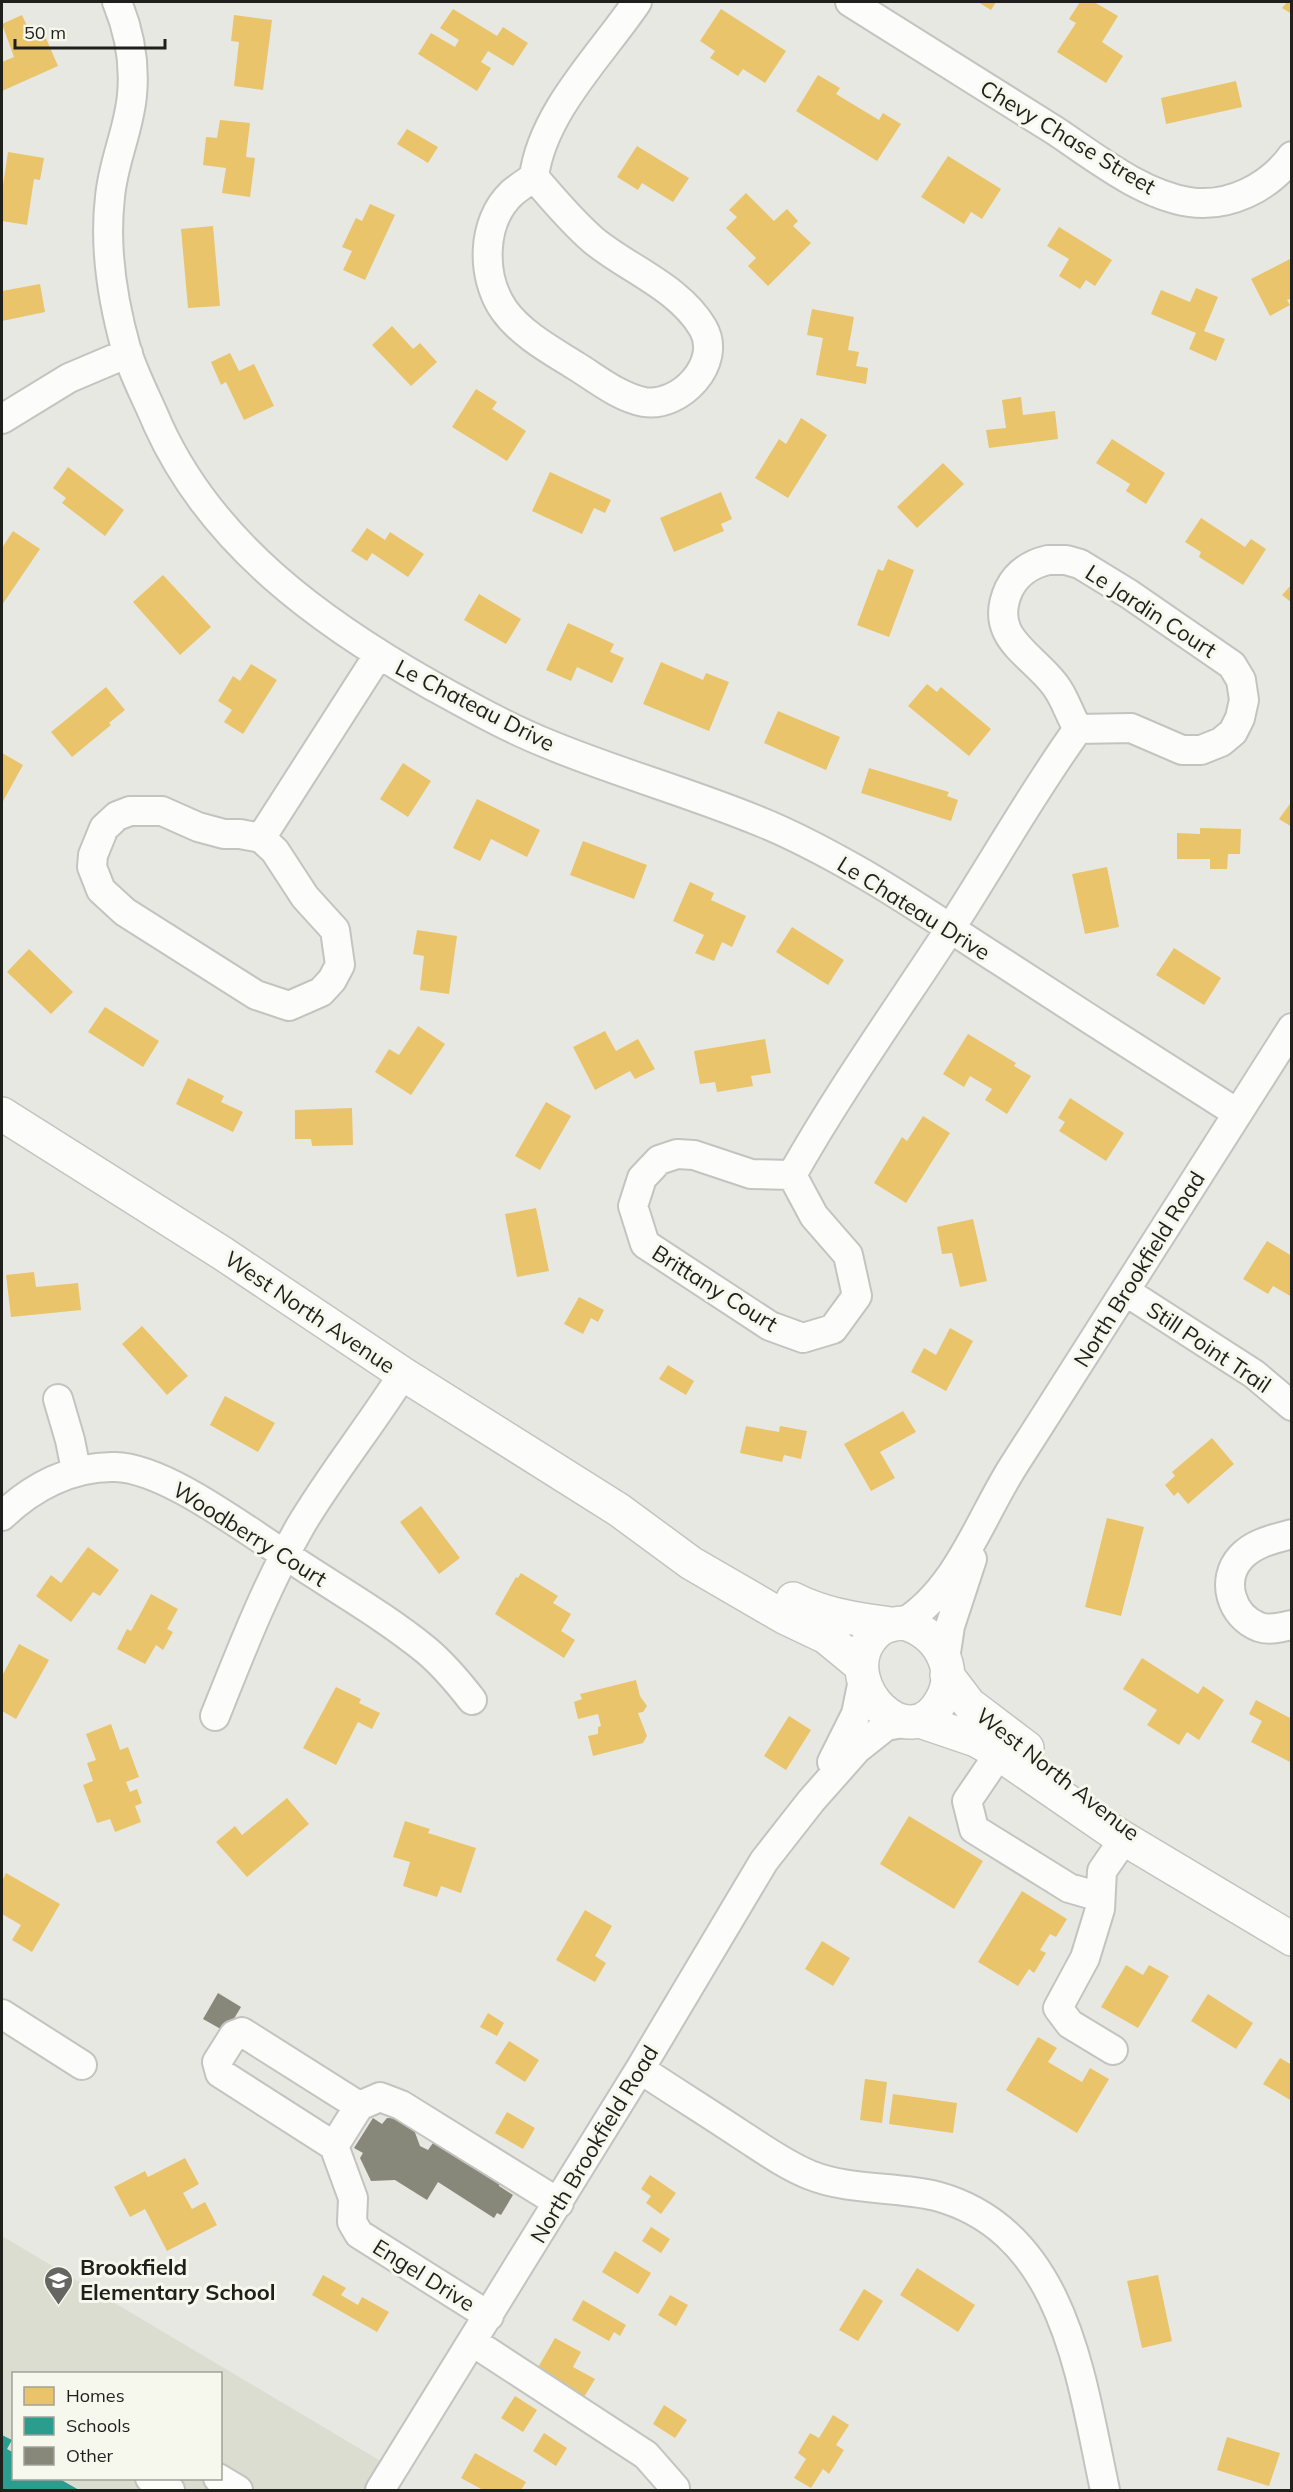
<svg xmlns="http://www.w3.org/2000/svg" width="1293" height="2492" font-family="Mulish,sans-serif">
  <rect width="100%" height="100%" fill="#e8e8e3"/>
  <path fill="#dcddd1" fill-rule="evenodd" d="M2,2236l382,227 -17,27h-365zM14,2374h206v104h-206z"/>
  <path fill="#e9c46a" d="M978,2h18l-5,8z
    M1080,2h14l24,14 -16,26 21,14 -17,27 -49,-31 19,-29 -7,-4z
    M1287,2h5v12l-10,-6z
    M453,9l44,27 6,-9 25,16 -15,23 -25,-15 -7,11 10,6 -14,23 -59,-37 13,-21 24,14 4,-7 -19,-12z
    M721,9l65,42 -21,32 -22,-14 -5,7 -28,-18 5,-7 -15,-10z
    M22,15l12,26 11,-5 13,30 -56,25v-29l12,-5 -12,-33z
    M234,15l38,5 -9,70 -29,-4 5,-44 -8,-1z
    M818,75l22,13 -4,6 43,26 4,-7 18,11 -24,37 -81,-50z
    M1236,81l6,26 -76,17 -5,-26z
    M220,120l30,3 -4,34 9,1 -5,39 -28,-4 4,-25 -23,-3 3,-28 11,1z
    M407,129l31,18 -10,16 -31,-19z
    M637,146l52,32 -16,24 -31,-19 -4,7 -21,-13z
    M8,152l36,6 -4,22 -6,-1 -7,46 -25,-4v-29z
    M948,156l53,33 -19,30 -11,-7 -7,12 -43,-27z
    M746,193l28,28 13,-12 11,12 -5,5 18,17 -43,43 -20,-20 8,-8 -30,-30 11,-11 -8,-7z
    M370,204l25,11 -30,65 -22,-10 9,-19 -10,-4 14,-29 6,3z
    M213,226l7,80 -32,2 -7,-79z
    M1059,227l53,33 -17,26 -9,-6 -6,9 -21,-13 10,-17 -22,-13z
    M1292,258v40l-5,2 3,5 -20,11 -19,-37z
    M40,284l5,28 -43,9v-30z
    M1196,288l22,9 -14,34 21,8 -9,22 -27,-12 7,-16 -45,-19 10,-24 29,12z
    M812,309l42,8 -6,33 11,2 -3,14 12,2 -2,16 -50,-9 7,-37 -16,-3z
    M392,326l21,23 7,-6 17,19 -26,24 -39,-41z
    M230,353l9,18 15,-7 20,42 -30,14 -18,-38 -5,3 -10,-23z
    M476,389l21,13 -5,7 34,22 -19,30 -55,-34z
    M1021,397l2,18 32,-4 3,28 -69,9 -3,-18 20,-2 -4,-28z
    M801,418l26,17 -39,63 -33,-20 24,-39 7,5z
    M1112,439l53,34 -19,31 -20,-13 4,-7 -34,-21z
    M943,463l21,21 -47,44 -20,-21z
    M68,467l56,43 -19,26 -43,-33 4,-5 -13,-10z
    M550,472l61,28 -6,13 -11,-5 -12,26 -50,-23z
    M721,492l11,27 -11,5 3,7 -50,21 -14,-34z
    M1201,518l44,29 6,-8 15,10 -23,36 -44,-28 2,-5 -16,-10z
    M367,528l18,12 5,-8 34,22 -16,23 -36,-24 -5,8 -16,-10z
    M13,531l27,18 -38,56v-57z
    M888,559l26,11 -25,67 -32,-12 21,-56 5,2z
    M163,575l48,52 -31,28 -47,-53z
    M1292,584v19l-10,-8z
    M479,594l42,25 -15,25 -42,-24z
    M568,623l46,21 -4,8 14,6 -12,25 -35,-16 -6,14 -25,-11z
    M661,662l42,18 3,-7 23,9 -20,49 -66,-27z
    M251,664l26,16 -34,54 -19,-12 8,-12 -14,-9 15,-25 7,5z
    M927,684l10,8 4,-5 50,42 -22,27 -61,-50z
    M106,687l19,23 -16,13 2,2 -39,32 -21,-25z
    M778,711l62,26 -14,33 -62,-27z
    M2,753l21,12 -21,38z
    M403,763l28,18 -23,36 -28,-18z
    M869,768l80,24 -2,4 11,4 -7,21 -90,-28z
    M477,799l63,31 -13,27 -36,-18 -11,22 -27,-13z
    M1292,801v26l-13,-8z
    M1200,828l41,1 -1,25h-12l-1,15h-17v-10h-33v-26l23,1z
    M583,841l64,24 -13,34 -64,-24z
    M1107,867l12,60 -34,7 -13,-60z
    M690,882l24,11 -3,7 35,16 -14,31 -10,-5 -8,19 -19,-8 9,-18 -31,-14z
    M792,927l52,33 -16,25 -52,-33z
    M417,930l40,6 -8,58 -29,-4 4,-34 -11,-2z
    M1174,948l47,30 -17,27 -48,-30z
    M29,949l44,43 -22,22 -44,-42z
    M105,1007l54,34 -16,26 -55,-35z
    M418,1026l27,18 -34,51 -36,-23 14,-23 10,6z
    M605,1031l11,20 22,-12 17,30 -20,10 -5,-8 -35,19 -22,-43z
    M968,1034l48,29 -2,3 17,10 -24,38 -22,-14 7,-11 -22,-13 -6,11 -21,-13z
    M765,1039l6,34 -20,3 2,10 -36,6 -2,-10 -15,2 -6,-33z
    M188,1078l36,18 -3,6 22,10 -10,20 -57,-28z
    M1070,1098l54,35 -18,28 -47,-30 6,-9 -7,-4z
    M546,1102l25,14 -31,54 -25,-14z
    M352,1108l1,37 -41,1 -1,-7h-16v-29z
    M923,1116l27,17 -44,70 -32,-20 28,-46 5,4z
    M536,1208l13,63 -32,6 -12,-63z
    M973,1219l14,62 -27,6 -8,-34 -10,1 -5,-27z
    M1267,1241l25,15v41l-19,-11 -5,8 -25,-15z
    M34,1272l2,15 42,-4 3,27 -70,7 -5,-42z
    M579,1297l25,13 -6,12 -7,-4 -8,16 -19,-10z
    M142,1326l46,50 -21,19 -45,-51z
    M950,1328l23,13 -27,50 -35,-19 13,-24 12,7z
    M668,1365l26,16 -8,14 -27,-16z
    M225,1396l50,27 -17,29 -48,-27z
    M903,1411l13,21 -36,20 15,26 -24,13 -27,-47z
    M746,1426l33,6 1,-6 27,5 -6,28 -17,-4 -2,7 -42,-9z
    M1212,1438l22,26 -46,40 -10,-12 -4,4 -9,-11 10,-9 -3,-4z
    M421,1506l39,52 -21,16 -39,-52z
    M1107,1518l37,9 -23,89 -36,-9z
    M88,1547l31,23 -19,26 -7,-4 -22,30 -35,-26 15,-21 10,8z
    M521,1573l37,23 -5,7 18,11 -10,17 14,9 -11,18 -69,-44 21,-37 2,1z
    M151,1594l27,15 -11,20 6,3 -10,18 -7,-5 -11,19 -28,-15 10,-20 4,2z
    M19,1644l30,16 -33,59 -14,-8v-35z
    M1142,1658l56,36 5,-8 21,14 -25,40 -12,-8 -8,13 -32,-20 10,-15 -34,-21z
    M636,1680l4,16 7,10 -4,6 -5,1 9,23 -4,7 -50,13 -5,-20 10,-2v-7l3,-1 -3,-12 -20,5 -4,-17 8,-3 -2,-5z
    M336,1687l25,12 -2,4 21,10 -8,16 -14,-7 -22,43 -33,-17z
    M1256,1700l36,19v44l-41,-21 11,-21 -13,-7z
    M789,1716l22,14 -25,40 -22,-14z
    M111,1724l9,26 8,-3 11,30 -13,5 4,10 7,-3 5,14 -7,3 6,16 -26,10 -5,-13 -13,4 -14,-38 10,-4 -6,-18 9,-3 -10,-26z
    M287,1798l22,26 -62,53 -31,-35 19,-16 7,9z
    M909,1816l74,45 -29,48 -74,-45z
    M405,1821l25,8 -2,4 48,15 -15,45 -20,-7 -4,11 -34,-11 7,-24 -17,-5z
    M6,1873l54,31 -28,48 -20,-12 9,-15 -19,-11v-33z
    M1022,1891l45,28 -11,18 -6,-3 -10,16 6,3 -12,20 -5,-4 -11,17 -40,-24z
    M585,1910l27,16 -17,30 11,7 -11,19 -39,-22z
    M822,1941l28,17 -17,28 -28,-17z
    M1126,1965l17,10 6,-10 20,11 -31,52 -37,-21z
    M1208,1994l45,29 -17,26 -45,-28z
    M488,2013l16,10 -7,13 -17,-9z
    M1038,2037l19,11 -9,14 34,20 8,-14 19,11 -32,54 -71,-43z
    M509,2041l30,19 -14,22 -30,-19z
    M1280,2058l12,7v36l-29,-17z
    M865,2079l22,3 -5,41 -22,-3z
    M893,2094l64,9 -4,30 -64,-9z
    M507,2112l28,16 -12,21 -28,-16z
    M185,2158l14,26 -16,9 9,16 13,-7 12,23 -50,26 -22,-42 -15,8 -16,-30 31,-16 3,6z
    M650,2175l26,18 -15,21 -15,-11 5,-7 -10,-7z
    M651,2227l19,12 -9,14 -19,-12z
    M615,2251l36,22 -13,21 -36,-22z
    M917,2268l58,37 -17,27 -58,-37z
    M323,2275l23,13 -5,7 17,10 4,-8 27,15 -12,20 -65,-37z
    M1158,2275l14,66 -30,7 -15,-67z
    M864,2289l19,12 -25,40 -19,-11z
    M670,2295l18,10 -12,21 -18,-11z
    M583,2300l43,25 -6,11 -6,-4 -5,9 -37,-21z
    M555,2338l26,14 -8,15 22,12 -14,23 -48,-26z
    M515,2396l22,14 -14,22 -22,-14z
    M664,2405l23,15 -12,18 -22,-14z
    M833,2415l16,10 -13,20 8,5 -15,24 -6,-5 -12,19 -17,-10 12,-19 -8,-6 12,-20 9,5z
    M544,2433l23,15 -11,18 -23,-15z
    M1227,2437l53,16 -11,33 -52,-16z
    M475,2453l51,29 -5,8h-38l-22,-12z"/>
  <path fill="#2a9d8f" d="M2,2435l10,5 -5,9 7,4v25h44l21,12h-77z"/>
  <path fill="#87877a" d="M218,1993l23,14 -15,25 -23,-13z
    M373,2118l9,6 5,-6 23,1 10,27 8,4 7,-10 65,40 -1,6 14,9 -12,20 -4,-2 -3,5 -56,-36 -11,18 -32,-20 -24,1 -11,-23 3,-5 -9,-5z"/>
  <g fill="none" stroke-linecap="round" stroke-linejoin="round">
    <defs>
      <path id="minor" d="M117,2c12,29 18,61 15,93 -3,35 -19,67 -22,102 -6,51 3,106 17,155 8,25 21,49 31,73 54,119 162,197 273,260 38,21 77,43 117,59 70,29 143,49 213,78 32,13 64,30 94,47 50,28 98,62 147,93 78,51 156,101 235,151
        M850,2c68,42 136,85 204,128 41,27 86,64 135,72 39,6 80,-14 103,-46
        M534,177c19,22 37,44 59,63 35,29 86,47 110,88 20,35 -23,80 -59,74 -25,-5 -47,-23 -68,-36 -24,-15 -55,-32 -72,-56 -23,-33 -23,-88 8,-117 7,-6 15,-11 22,-16z
        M534,177c8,-65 68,-123 103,-175
        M2,419l67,-41 59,-25
        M1048,560h18l14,4 49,30 103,71 9,15 3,20 -4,18 -7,14 -12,10 -20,8h-19l-51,-22 -53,1c-9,-15 -13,-31 -23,-44 -24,-32 -68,-48 -46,-96 8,-16 22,-25 39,-29z
        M130,811h32l36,16 26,7h16l21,4 14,13 30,46 30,33 5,35 -8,15 -11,12 -32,14 -33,-11 -131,-83 -24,-22 -9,-23 1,-12 11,-27 13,-12z
        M261,838l118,-184
        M677,1154l17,1 57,19 41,1 22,41 34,39 9,41 -24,33 -30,9 -33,-12 -125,-82 -12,-38 9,-28 17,-18z
        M792,1175c48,-85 105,-165 158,-246 43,-66 81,-135 128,-200
        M1125,1291l129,83 38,32
        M58,1399l12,41 6,30
        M2,1516c30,-29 70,-50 113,-49 50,1 129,62 172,89 46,31 96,59 139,94 18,15 32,32 46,50
        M1292,1534c-19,5 -38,9 -51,23 -21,23 -10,59 18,70 11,4 22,0 33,-2
        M903,1623c55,-34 77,-105 111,-158 93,-145 184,-291 278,-437
        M945,1659l5,-33 22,-67
        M215,1716c26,-65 51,-130 86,-191 31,-52 70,-100 102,-151
        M999,1754l-32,47 7,28 95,59 31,9
        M832,1762l24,-48 7,-34
        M2,2014l80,51
        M1113,2050l-43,-26 -12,-16 27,-50 15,-49 2,-38 22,-32
        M640,2069c33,22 67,43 100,65 22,14 45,31 70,41 40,16 85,11 126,21 130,35 145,184 169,294
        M359,2106l21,-9 21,8 158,98
        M334,2146l25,-40 -117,-74 -8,3 -17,27 3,11 114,73 19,52 -1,24 7,12 130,82
        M473,2342l173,113 29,33
        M150,2478l20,12
        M218,2478l20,12
        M380,2490l260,-421 124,-208 47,-60 46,-52 29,-23 17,-3"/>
      <path id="major" d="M2,1114l220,139 181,121 216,136 72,53 93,54 42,20 34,28
        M793,1599c31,16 63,20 97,25
        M903,1623c34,8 57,46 38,78 -32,57 -102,-15 -72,-60 9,-13 18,-17 34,-18z
        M947,1675l22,29 58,44
        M920,1721l56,19 16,9 116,80 184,110"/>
    </defs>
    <use href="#minor" stroke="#c3c3bf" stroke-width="32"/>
    <use href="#major" stroke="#c3c3bf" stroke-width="36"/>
    <use href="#minor" stroke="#fcfcfb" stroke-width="28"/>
    <use href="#major" stroke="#fcfcfb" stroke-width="33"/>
  </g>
  <defs>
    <symbol id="school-pin" viewBox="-11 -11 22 30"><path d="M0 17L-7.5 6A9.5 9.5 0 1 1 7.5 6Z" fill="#656561" stroke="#f7f8ed"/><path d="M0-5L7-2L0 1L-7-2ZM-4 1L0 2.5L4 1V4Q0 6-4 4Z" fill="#fff"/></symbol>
  </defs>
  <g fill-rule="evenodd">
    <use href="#school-pin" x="42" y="2264" width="33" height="45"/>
  </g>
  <g text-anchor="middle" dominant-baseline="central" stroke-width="6" stroke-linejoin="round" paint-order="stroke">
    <g font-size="22" fill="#1f1f1b" stroke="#f7f8ed">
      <text transform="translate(1068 137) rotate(31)">Chevy Chase Street</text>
      <text transform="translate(1151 611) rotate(33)">Le Jardin Court</text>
      <text transform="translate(475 705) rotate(27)">Le Chateau Drive</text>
      <text transform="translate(914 908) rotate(32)">Le Chateau Drive</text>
      <text transform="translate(1139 1269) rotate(-58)">North Brookfield Road</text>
      <text transform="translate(715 1288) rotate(32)">Brittany Court</text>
      <text transform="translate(310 1312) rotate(34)">West North Avenue</text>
      <text transform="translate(1209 1347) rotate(34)">Still Point Trail</text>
      <text transform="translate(250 1534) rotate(32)">Woodberry Court</text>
      <text transform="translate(1058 1774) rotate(38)">West North Avenue</text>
      <text transform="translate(594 2144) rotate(-59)">North Brookfield Road</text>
      <text transform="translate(424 2275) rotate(32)">Engel Drive</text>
    </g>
    <g font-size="22" font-weight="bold" fill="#1f1f1b" stroke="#f7f8ed" text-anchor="start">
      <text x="80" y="2267">Brookfield<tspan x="80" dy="25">Elementary School</tspan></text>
    </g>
  </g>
  <rect width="1293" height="2492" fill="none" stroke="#1f1f1b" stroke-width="6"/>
  <rect x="12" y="2372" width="210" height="108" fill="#f7f8ed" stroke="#a1a199" stroke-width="1.5"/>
  <rect x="24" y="2387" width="30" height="18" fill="#e9c46a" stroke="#a1a199" stroke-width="1.5"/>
  <text x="66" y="2402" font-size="18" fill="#1f1f1b">Homes</text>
  <rect x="24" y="2417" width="30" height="18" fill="#2a9d8f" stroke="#a1a199" stroke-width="1.5"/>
  <text x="66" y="2432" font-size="18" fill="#1f1f1b">Schools</text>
  <rect x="24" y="2447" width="30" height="18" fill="#87877a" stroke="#a1a199" stroke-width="1.5"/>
  <text x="66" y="2462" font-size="18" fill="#1f1f1b">Other</text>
  <path d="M15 39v9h150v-9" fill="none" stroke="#1f1f1b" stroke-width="3"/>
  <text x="24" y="39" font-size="18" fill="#1f1f1b" stroke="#f7f8ed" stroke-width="4.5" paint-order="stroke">50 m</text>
</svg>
